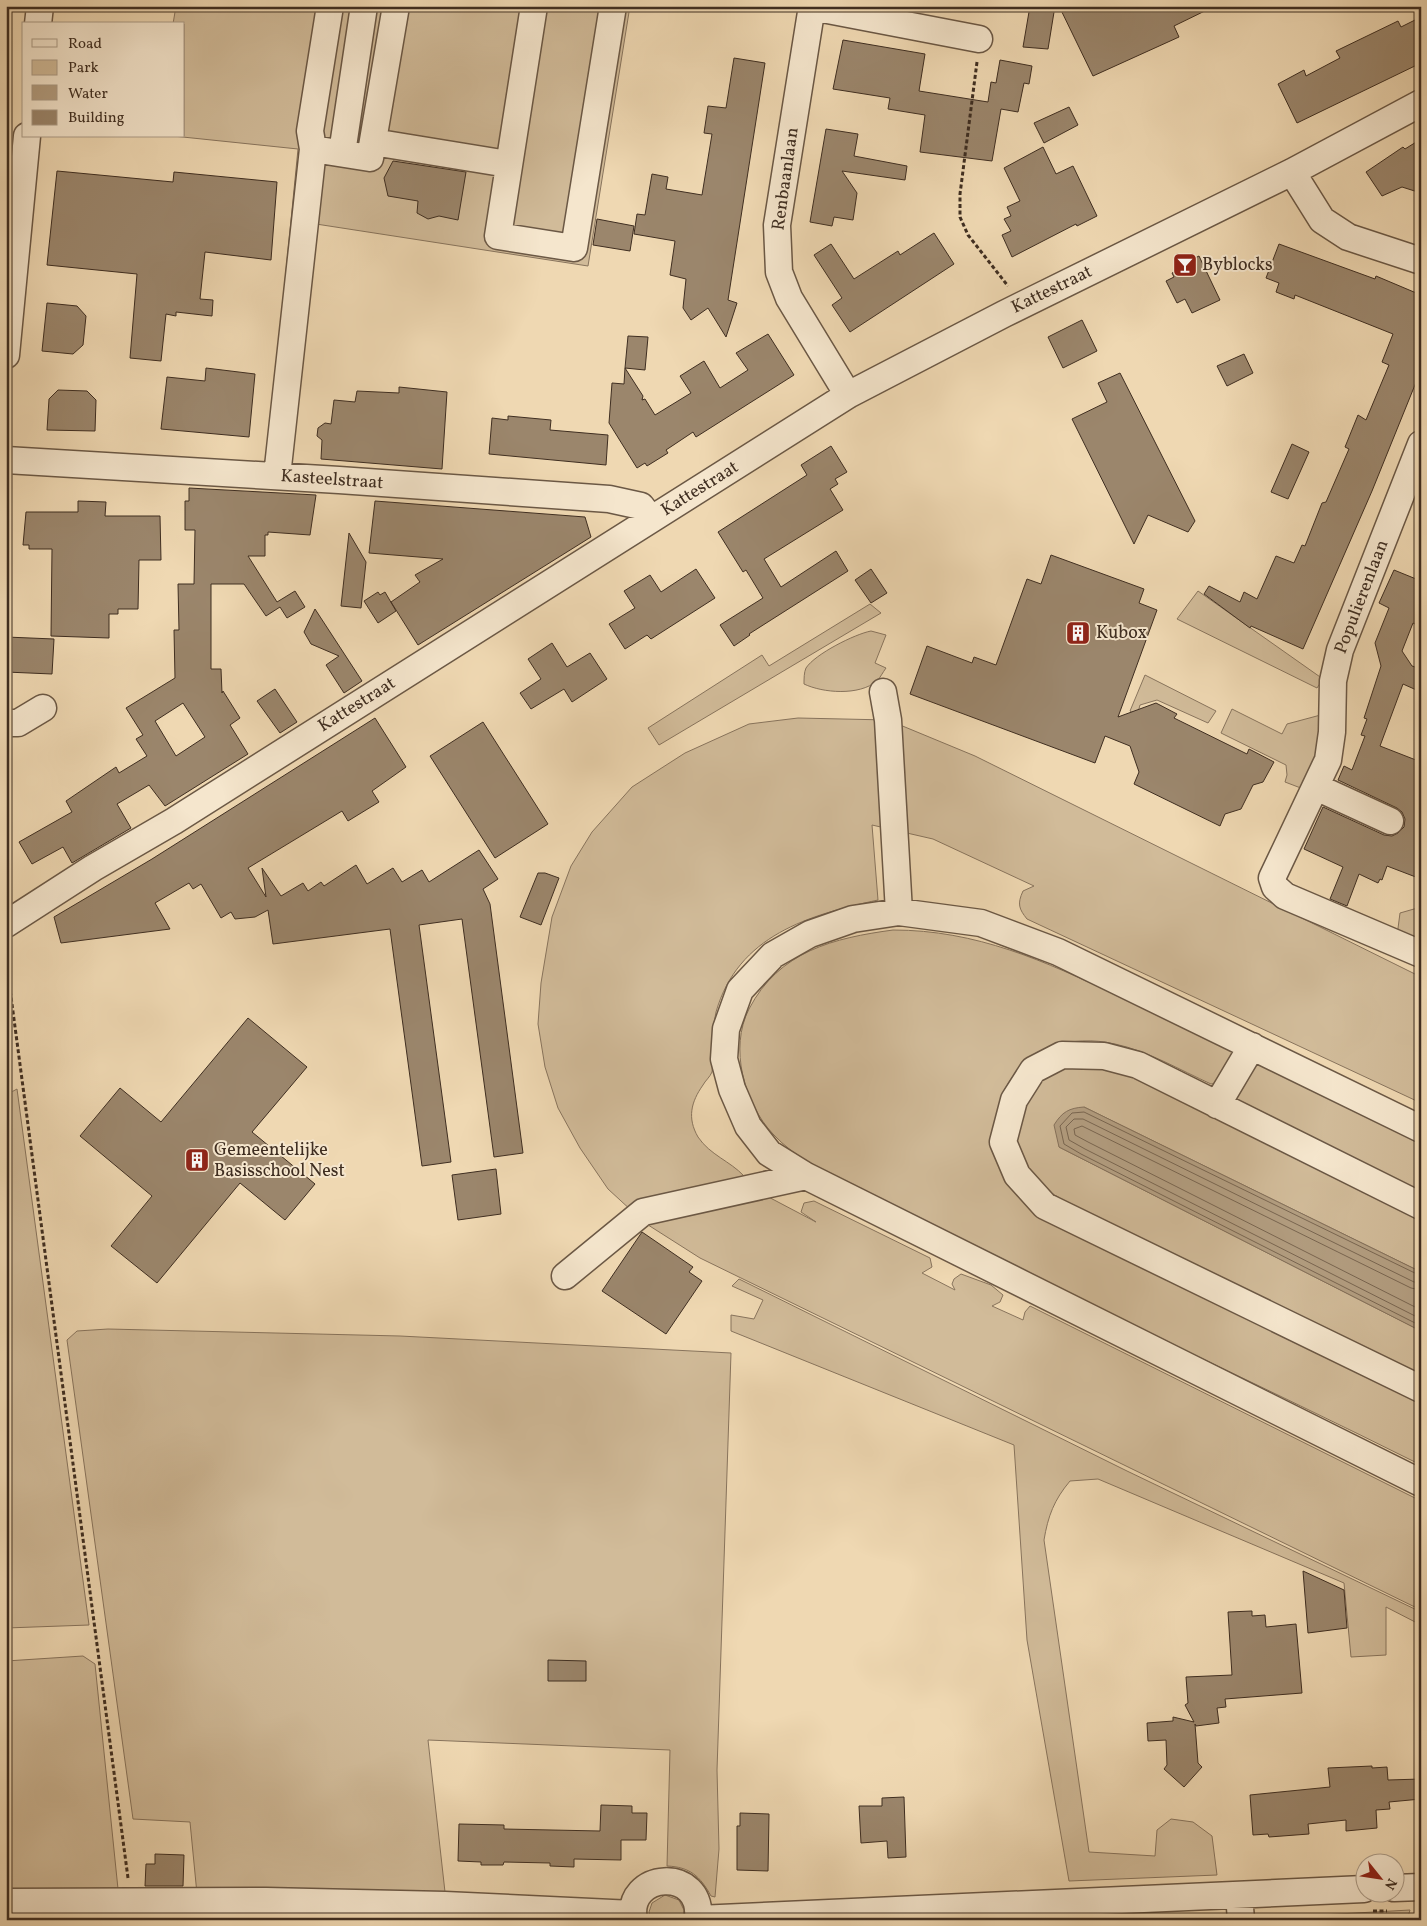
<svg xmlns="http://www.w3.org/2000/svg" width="1427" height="1926" font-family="Vollkorn,serif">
  <rect width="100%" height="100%" fill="#efd8b2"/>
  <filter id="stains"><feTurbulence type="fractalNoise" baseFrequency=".004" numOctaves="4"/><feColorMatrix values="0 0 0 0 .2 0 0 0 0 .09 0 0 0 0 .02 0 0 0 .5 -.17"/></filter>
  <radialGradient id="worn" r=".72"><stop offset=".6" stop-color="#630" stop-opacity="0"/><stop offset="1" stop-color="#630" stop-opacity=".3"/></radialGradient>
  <path fill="#d1bb99" stroke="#88745d" d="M176,6h454l-42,260 -272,-42 -48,230 30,-305 -125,-13h11v-112h-11z
    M1198,591l125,88 -6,9 -140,-69z
    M870,604l11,9 -222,132 -11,-17 114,-73 7,11z
    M871,631l15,4 -11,28 11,5c-3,4 -6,10 -9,13 -18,15 -54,12 -73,3 0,-5 0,-12 2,-16 9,-14 49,-34 65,-37z
    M1145,675l71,36 -8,12 -51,-23 -17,5 -3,11 -7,-5z
    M1232,709l50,25 5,-10 41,-11 -22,77 -21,-8 2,-7 -1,-10 -65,-32z
    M798,718l90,2 87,36 446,221v126l-394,-184c-8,-10 -10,-15 -4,-28l11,-5 -101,-47 -61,-14 6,75c-69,15 -140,35 -162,112 -3,14 -4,28 -4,42 0,5 1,13 0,18 -2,5 -7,9 -9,13 -12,17 -16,33 -5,52 12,18 32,24 46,39l-4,6 76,40 -15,-10 3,-9 10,-2 116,57 2,9 -10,6 33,17 -3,-6 2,-5 7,-5 30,11 12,10 -3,7 -8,4 31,14 2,-8 5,-6 391,195v109l-721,-352 -55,-35 -37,-34 -28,-41 -22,-40 -13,-41 -7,-43 3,-41 11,-66 19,-51 21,-34 40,-45 53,-34 64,-29z
    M1421,907v39l-24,-10 3,-23z
    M893,930c83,0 152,31 225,66 39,18 79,37 118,56l-13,30 -12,2c-31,-14 -63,-33 -96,-40 -43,-10 -87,3 -109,43 -7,12 -9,27 -11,40l62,94 259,132 98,44 7,2v66c-160,-80 -323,-154 -482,-235 -28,-15 -56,-29 -83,-43 -30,-15 -60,-28 -83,-53 -29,-31 -44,-86 -24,-125 30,-58 85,-71 144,-79z
    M1255,1063l166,79v52l-178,-88 -10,-12z
    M1064,1066l50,1 307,148v57l-337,-165 -25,40 362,184v46l-318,-156c-21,-12 -47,-22 -66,-39 -27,-26 -25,-58 -7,-87 4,-6 8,-15 13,-19 7,-4 14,-7 21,-10z
    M17,1089l72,536 -83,3v-533z
    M739,1279l388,192 294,141v13l-35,-18v48l-35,2 -7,-74 -246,-104 -28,2c-16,19 -22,35 -26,59l45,312 66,4 2,-26 14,-11 22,3 19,14 5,39 -148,6 -42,-241 -13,-195 -283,-114v-16l23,4 9,-19 -31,-14z
    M108,1329l292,7 331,17 -14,417 2,79 -4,48 -4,-1c-11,-20 -21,-29 -44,-30l3,-116 -242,-10 17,152 -248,2 -7,-72 -57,-3 -66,-479 10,-9z
    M83,1656l12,8 23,225h-112v-228z
    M665,1895l14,5 5,10 -1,10h-32l-2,-8 3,-9z
    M1410,1910l-3,10 -159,-1z"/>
  <path fill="#b39e81" stroke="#85715b" d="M1084,1107l337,165v59l-362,-184 -5,-22c8,-13 15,-17 30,-18z"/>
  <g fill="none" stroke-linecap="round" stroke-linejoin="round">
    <path stroke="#796651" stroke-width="1" d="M1421,1276l-337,-164 -12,1 -12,13 4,18 17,10 340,172
      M1421,1283l-7,-1 -331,-163h-9l-8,8 3,13 16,9 336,170
      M1421,1290l-10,-2 -329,-162 -8,3 1,6 13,7 333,168"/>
  </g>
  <path fill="#9b866c" stroke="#3f2e21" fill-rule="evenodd" d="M1030,6h25l-7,43 -25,-2z
    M1059,6h156l-41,20 5,11 -86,39z
    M1421,17v46l-124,60 -19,-39 26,-14 2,6 34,-18 -4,-7 62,-30 3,6z
    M843,40l82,14 -6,37 69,11 3,-20 5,1 4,-23 32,6 -3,18 -5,-1 -6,29 -17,-3 -9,52 -72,-9 5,-37 -37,-6 2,-11 -57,-9z
    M734,58l31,5 -37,237 9,3 -11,34 -18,-29 -17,12 -8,-12 3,-29 -16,-4 5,-34 -41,-7 3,-20 8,1 7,-41 16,3 -2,12 36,6 10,-61 -8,-1 4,-27 18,2z
    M1069,107l9,18 -34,18 -10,-20z
    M826,129l32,5 -4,22 53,10 -2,14 -63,-9 15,22 -4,27 -19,-3 -2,9 -22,-4z
    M1421,139v54l-19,-6 -20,9 -16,-24 37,-25 2,2z
    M1043,147l13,27 17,-8 24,50 -20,10 -1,-2 -64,33 -10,-22 9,-4 -7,-12 7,-3 -4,-9 13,-6 -16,-33z
    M393,161l73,11 -8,48 -19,-4 -11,3 -11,-6 1,-12 -30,-5 -4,-18z
    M57,171l116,11 1,-10 103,10 -6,78 -66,-8 -5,47 13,1 -1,16 -36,-4v4l-10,-2 -5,47 -31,-3 7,-84 -90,-9z
    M597,219l37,7 -4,25 -37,-6z
    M934,233l20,31 -104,68 -18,-27 10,-7 -28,-43 17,-11 23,35 44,-28 2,4z
    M1279,244l96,35 1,-3 45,19v75l-49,121 -69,158 -52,-23 -1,2 -46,-34 5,-8 31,16 4,-10 13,7 19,-43 18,7 8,-18 3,1 17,-43 4,-1 23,-53 -4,-2 13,-32 8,5 23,-55 -7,-3 11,-28 -98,-39 -1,4 -18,-7 3,-9 -13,-5z
    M1199,256l21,44 -28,13 -7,-14 -8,4 -11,-22 8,-4 -2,-4 8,-4 -1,-3z
    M47,303l30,3 9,10 -3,29 -10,9 -31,-3z
    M1082,320l15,31 -34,17 -15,-31z
    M768,334l26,41 -98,62 -3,-5 -27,18 2,3 -21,13 -2,-3 -8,5 -28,-45 3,-40 12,1 1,-16 18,28 -1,4 3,-1 10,16 36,-22 -11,-17 24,-15 16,27 28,-18 -12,-17z
    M628,336l20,1 -3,33 -20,-2z
    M1244,354l9,19 -26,13 -10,-20z
    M206,368l49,6 -6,63 -88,-8 6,-52 38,4z
    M1120,373l75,148 -7,11 -40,-17 -14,29 -62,-125 35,-17 -9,-19z
    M399,387l48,5 -5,77 -121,-10 1,-19 -5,-4 1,-8 7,-5 6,1 3,-24 21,2 2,-11 42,2z
    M58,390l29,1 9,9 -1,31 -48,-1 2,-31z
    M508,416l43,4 -1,10 58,5 -2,30 -117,-11 3,-36 16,2z
    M1292,444l17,8 -21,47 -17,-7z
    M831,446l16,26 -12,7 3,5 -8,5 13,21 -79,49 17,28 55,-36 12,20 -99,63 1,1 -16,11 -14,-21 43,-27 -17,-28 -3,2 -25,-40 89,-57 -6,-10z
    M189,488l127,7 -6,40 -42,-3v3h-3v21h-17l29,46 18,-11 10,16 -18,11 -7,-11 -14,9 -22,-32h-33v85h10l1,24 1,-2 17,27 -10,7 18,29 -83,52 -16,-21 -32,19 14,24 -59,35 -9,-16 -31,17 -13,-22 53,-30 -6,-11 50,-34 3,6 28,-17 -11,-17 7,-4 -17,-27 49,-30 -1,-48h5l-1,-46h16l1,-54h-10v-29h4zM183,703l22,34 -29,19 -21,-35z
    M78,501l28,1 -1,14h55l1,44h-22l-1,49h-20v5h-9v24l-58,-2 1,-87h-23v-4h-6l3,-33h52z
    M375,501l210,16 6,20 -173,108 -27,-43 29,-20 -5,-7 28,-16 -74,-6z
    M349,533l17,29 -5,46 -20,-2z
    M1051,555l93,34 -5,14 18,7 -39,107 38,-14 21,11 -3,4 73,36 2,-5 25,13 -11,20 -10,3 -12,24 -16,5 -5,12 -86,-42 5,-12 -9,-26 -25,-10 -10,27 -185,-69 17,-48 45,17 2,-6 22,8 31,-86 14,5z
    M696,569l19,29 -64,41 -4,-4 -22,14 -16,-25 26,-16 -11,-17 26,-16 11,17z
    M871,569l16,24 -16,10 -16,-23z
    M1394,570l27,11v46l-8,-4 -11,28 10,15 9,3v23l-18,-8 -23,62 41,16v117l-34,-13 -5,14 -2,-1 -2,4 -19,-9 -12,32 -17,-7 13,-32 -39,-18 19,-42 61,28 8,1 6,-3 6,-6 1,-8 -3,-7 -5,-4 -59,-28 6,-14 8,4 13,-34 -4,-1 6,-16 -3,-1 17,-52 -6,-23 14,-35 -10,-5z
    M378,592l2,3 5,-3 11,19 -18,12 -14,-22z
    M315,609l47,72 -18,12 -18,-28 13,-9 -28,-12 -7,-12z
    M6,637l48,2 -2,35 -46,-2z
    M552,643l15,24 23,-14 17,26 -35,23 -8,-13 -33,20 -11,-16 21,-14 -13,-20z
    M275,689l22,33 -17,11 -23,-32z
    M375,718l31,49 -34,24 7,11 -31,19 -6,-10 -94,57 18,29 -4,-29 19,28 22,-13 5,8 13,-9 3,4 32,-21 11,19 26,-16 9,14 20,-12 7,12 50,-32 19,29 -15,10 7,15 33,249 -29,4 -32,-238 -43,6 32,237 -29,4 -32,-237 -117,15 -5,-34 -13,7 -20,2 -4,-7 -10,6 -20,-34 -8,5 -4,-6 -34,20 15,26 -109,14 -7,-26 98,-58z
    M483,722l65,102 -53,34 -65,-102z
    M538,873h7l14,5 -18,47 -21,-8z
    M248,1018l59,49 -55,65 63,52 -30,36 -45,-37 -83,100 -46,-37 41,-50 -72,-60 40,-48 41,34z
    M496,1169l5,45 -43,6 -6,-45z
    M642,1232l51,35 -4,5 13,9 -36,53 -64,-43z
    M1303,1571l41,19 3,38 -39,5z
    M1252,1611v5l13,-1 1,12 30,-3 6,69 -77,6 1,8 -9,1 2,15 -23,3 -1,-2 3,39 4,4 -18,20 -20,-18 3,-4 -1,-25 -18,1 -1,-18 26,-2v-4l21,5 -9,-17 3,-2 -2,-26 46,-2 -4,-63z
    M548,1660l38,1v20h-38z
    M1372,1766v2l15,-1 1,13 33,-1v20l-32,3 1,7 -14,1 1,18 -31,3v-11l-38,4 1,10 -40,3 -1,-3 -15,1 -3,-40 80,-8 -2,-19z
    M904,1797l2,60 -18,1 -1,-17 -26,2 -2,-37h23v-8z
    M601,1805l31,1v7h15l-1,27h-25v20l-47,-1v8l-24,-1v-3l-46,-1 -1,3h-22v-3l-23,-1 1,-37 45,1v4l96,2z
    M740,1813l29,1 -1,57 -31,-1v-44h3z
    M155,1854l29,1 -1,31h-38l1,-22h9z"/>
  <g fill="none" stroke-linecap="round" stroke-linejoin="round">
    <defs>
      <path id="minor" d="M534,6l-36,230 76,12 39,-242
        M812,6l-35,219 2,47 10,26 59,97
        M812,7l167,32
        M38,24l2,-18
        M373,142l135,22
        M313,149l57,9 26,-152
        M342,153l22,-147
        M1292,172l30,48 26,17 73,24
        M6,355l21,-219
        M1421,444l-81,206 -7,31 -1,51 -4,28 -56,118 3,9 10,9 136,58
        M6,460l333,20 270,19 32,7 10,13
        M277,476l36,-327 -3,-18 20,-125
        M883,692l5,28 11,192
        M6,723h12l25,-15
        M1316,787l74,34
        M6,924l87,-56 81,-47 674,-426 156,-81 288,-142 129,-69
        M1217,1105l35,-59
        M1421,1129l-363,-177 -77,-29 -82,-11 -46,7 -43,15 -37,21 -33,35 -14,39 -2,30 8,30 16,37 21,27 37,23 615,307
        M1421,1206l-283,-141 -34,-9 -42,-1 -29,15 -19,30 -11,42 14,33 28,31 376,183
        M565,1276l78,-64 163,-36
        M1394,1888l27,-1
        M1239,1895l2,25
        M6,1902l260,-1 179,4 188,9
        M698,1919l666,-30
        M634,1920c-10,-48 70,-55 64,0"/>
    </defs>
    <use href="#minor" stroke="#6b5845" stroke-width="29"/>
    <path stroke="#3f2e21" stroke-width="3" stroke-dasharray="4 2.5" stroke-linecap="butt" d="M977,62l-17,132v23l8,18 40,51
      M6,959l122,919
      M1373,1911h14"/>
    <use href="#minor" stroke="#f5e6cd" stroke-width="26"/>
  </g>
  <defs>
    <symbol id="bar-square" viewBox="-11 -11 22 22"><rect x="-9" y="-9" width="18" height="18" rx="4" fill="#8f2418" stroke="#f5e6cd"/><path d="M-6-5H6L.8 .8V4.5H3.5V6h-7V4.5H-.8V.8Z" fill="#fff"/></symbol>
    <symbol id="building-square" viewBox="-11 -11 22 22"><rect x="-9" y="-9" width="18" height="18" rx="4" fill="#8f2418" stroke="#f5e6cd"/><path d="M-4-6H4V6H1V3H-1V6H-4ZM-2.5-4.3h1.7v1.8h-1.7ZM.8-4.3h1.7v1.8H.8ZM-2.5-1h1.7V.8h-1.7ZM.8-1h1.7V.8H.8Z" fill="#fff"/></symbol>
  </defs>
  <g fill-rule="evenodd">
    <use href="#bar-square" x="1171" y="251" width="28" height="28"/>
    <use href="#building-square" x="1064" y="619" width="28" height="28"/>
    <use href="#building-square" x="183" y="1146" width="28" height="28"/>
  </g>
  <g text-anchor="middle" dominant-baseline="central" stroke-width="4" stroke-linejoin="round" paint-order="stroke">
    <g font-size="18" fill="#3f2e21" stroke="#f5e6cd">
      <text transform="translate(786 179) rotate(-82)">Renbaanlaan</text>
      <text transform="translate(1052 290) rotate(-26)">Kattestraat</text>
      <text transform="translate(332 480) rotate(4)">Kasteelstraat</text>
      <text transform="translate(700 489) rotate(-32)">Kattestraat</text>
      <text transform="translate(1362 597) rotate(-69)">Populierenlaan</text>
      <text transform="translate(357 705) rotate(-32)">Kattestraat</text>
    </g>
    <g font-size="18" fill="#3f2e21" stroke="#f5e6cd" text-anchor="start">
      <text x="1202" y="265">Byblocks</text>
      <text x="1096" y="633">Kubox</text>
      <text x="214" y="1150">Gemeentelijke<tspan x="214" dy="21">Basisschool Nest</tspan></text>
    </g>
  </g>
  <rect width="1427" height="1926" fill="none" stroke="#efd8b2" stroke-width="25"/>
  <rect x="8" y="8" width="1412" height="1911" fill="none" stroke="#3f2e21" stroke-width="2.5"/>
  <rect x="12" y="12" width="1402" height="1901" fill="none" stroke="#3f2e21"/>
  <rect x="22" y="22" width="162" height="115" fill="#f5e6cd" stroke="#ac9c88"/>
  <rect x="32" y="39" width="25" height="8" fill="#f5e6cd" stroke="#ac9c88"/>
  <text x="68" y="48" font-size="15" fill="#3f2e21">Road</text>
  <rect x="32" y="60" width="25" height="15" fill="#d1bb99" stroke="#ac9c88"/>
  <text x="68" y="72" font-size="15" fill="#3f2e21">Park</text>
  <rect x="32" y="85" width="25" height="15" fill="#b39e81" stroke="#ac9c88"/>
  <text x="68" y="98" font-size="15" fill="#3f2e21">Water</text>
  <rect x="32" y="110" width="25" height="15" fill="#9b866c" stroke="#ac9c88"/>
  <text x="68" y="122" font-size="15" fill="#3f2e21">Building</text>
  <g transform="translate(1380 1878) rotate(120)"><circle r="24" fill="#f5e6cd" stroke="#ac9c88"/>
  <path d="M0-4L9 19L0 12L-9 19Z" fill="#8f2418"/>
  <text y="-8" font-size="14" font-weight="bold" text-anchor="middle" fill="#3f2e21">N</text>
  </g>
  <rect width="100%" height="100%" filter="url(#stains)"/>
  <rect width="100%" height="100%" fill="url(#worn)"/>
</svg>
